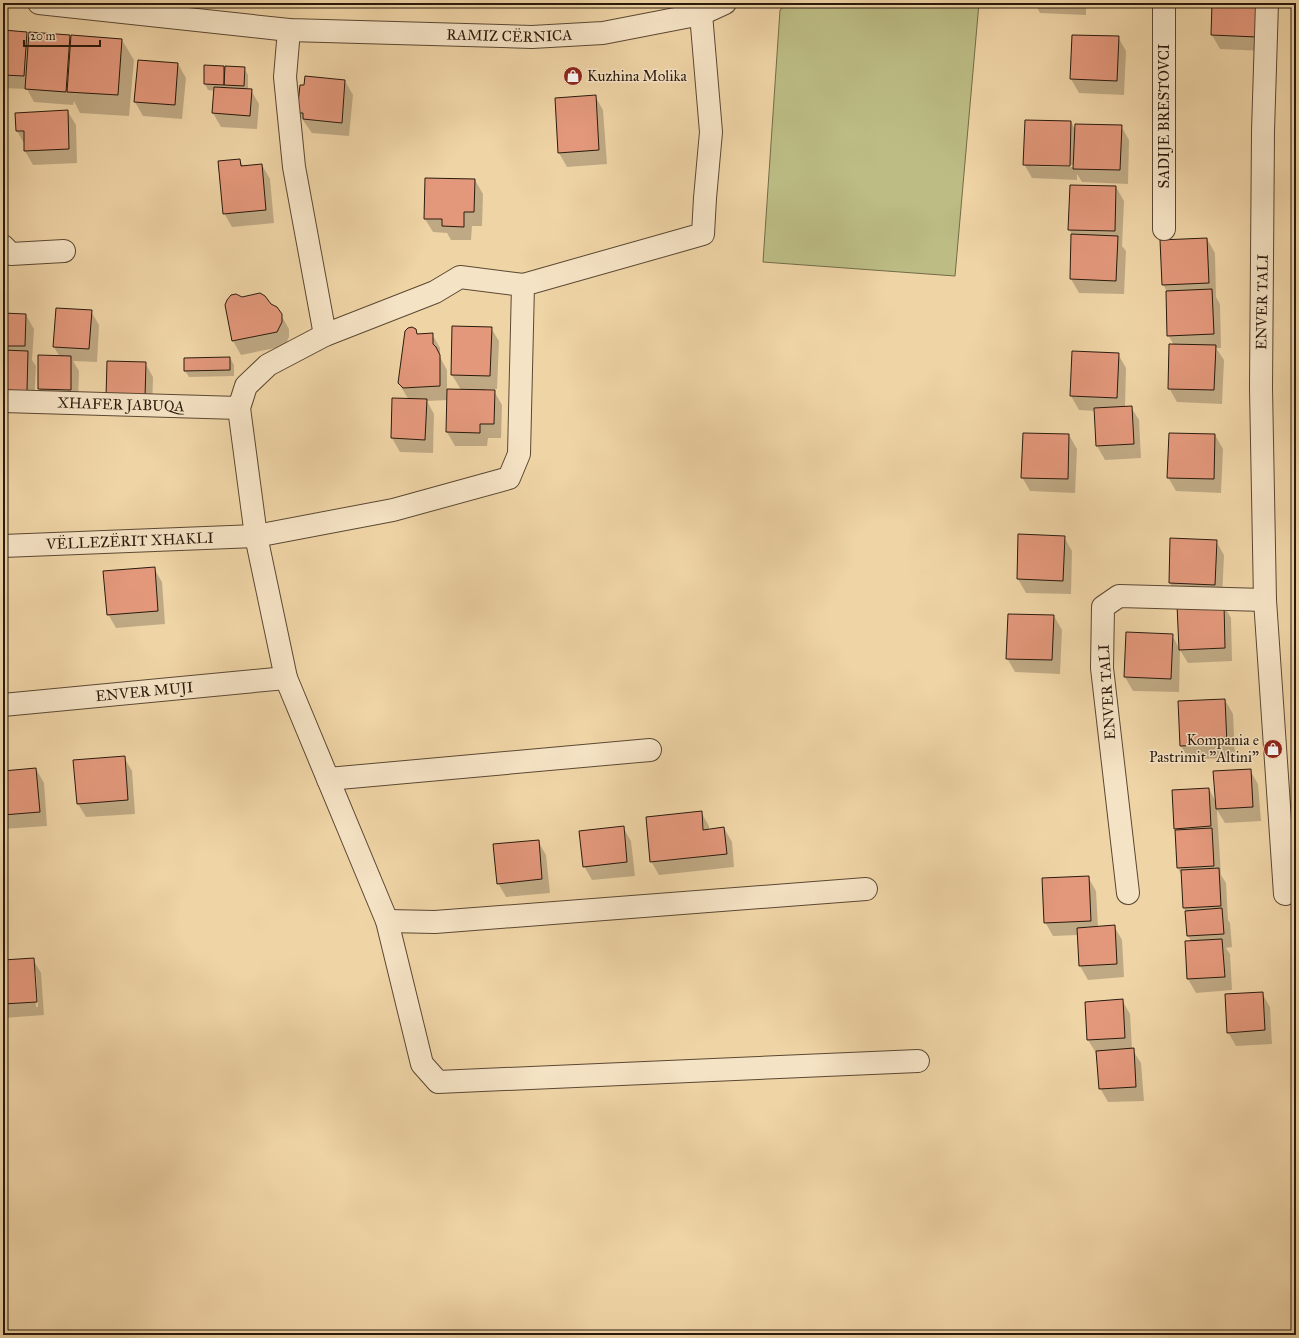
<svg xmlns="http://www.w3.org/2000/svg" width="1299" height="1338" font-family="'IM FELL Great Primer',serif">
  <rect width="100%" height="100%" fill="#efd4a6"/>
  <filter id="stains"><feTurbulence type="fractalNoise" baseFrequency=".005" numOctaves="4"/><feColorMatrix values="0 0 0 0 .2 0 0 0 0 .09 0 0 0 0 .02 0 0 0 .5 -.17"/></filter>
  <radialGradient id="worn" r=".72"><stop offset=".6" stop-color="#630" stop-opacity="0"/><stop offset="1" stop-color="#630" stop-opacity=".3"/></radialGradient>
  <path fill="#bcbc84" stroke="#736b48" d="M788,3h191l-24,273 -192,-14 17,-252z"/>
  <path fill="#0003" fill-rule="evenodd" d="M544,3h25l-1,5z
    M1035,3h51v12l-46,-2z
    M1213,3h51l1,48 -45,-2 -8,-14z
    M3,31l24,2 3,5 39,-2 3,5 50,-1 12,20 -5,56 -49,-3 -6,-12 -1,4 -39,-3 -7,-13 -24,-1z
    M1073,36l45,1 8,14 -2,44 -45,-2 -8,-14z
    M178,64l8,14 -4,41 -39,-3 -8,-14z
    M205,66l39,2 4,7v14l3,1 8,14 -2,25 -36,-2 -8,-14 2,-22 -7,-1 -3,-6z
    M345,81l8,14 -4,41 -37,-3 -14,-20z
    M595,96l8,14 4,54 -40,3 -8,-14z
    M68,112l8,13 1,38 -44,2 -8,-14v-6l-8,-14z
    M1071,122l5,9 45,-5 8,14 -1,44 -46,-2 -5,-8v6l-45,-2 -8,-14zM1031,164l44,1v2l-44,-1z
    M239,160l5,7 18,-2 8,14 4,44 -42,4 -8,-14z
    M475,180l8,14 -1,32h-10l-1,14h-20l-4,-7 -14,-1 -8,-13z
    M1116,187l8,14 -2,45 4,5 -2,43 -45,-1 -8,-14 1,-44 -3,-6z
    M1207,239l8,14 1,44 4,7 1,44h-5l8,12 -2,44 -45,-2 -8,-14 5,-43 -6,-10 -1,-43 -4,-8z
    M242,298l28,6 11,11 8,14v8l-4,9 -44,9 -8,-14z
    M91,311l8,14 -2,37 -24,-1 6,10 -1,32 -31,-1 -8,-14 21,-31 -6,-10z
    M3,314l23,1 8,14 -2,31 4,6 -2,38 -31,-1z
    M491,328l8,13 -2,48h-12v2h9l8,14 -1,33h-13l-1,8h-32l-8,-14 1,-32 -21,1 7,13 -1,39 -33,-1 -8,-14 1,-39h17l-3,-2 -8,-14 16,-53 3,5 14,-1 8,14v9l7,13v20h14l-9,-15z
    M1073,352l45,2 8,14 -1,39h6l8,13 2,38 -36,2 -8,-14 -1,-35 -17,-1 -8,-14z
    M230,358l4,7v11l-45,1 -4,-6z
    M145,363l8,14 -1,35 -37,-1z
    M1069,435l8,14 -2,44 -45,-2 -8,-14z
    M1215,435l8,14 -2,44 -45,-2 -8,-14z
    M1019,536l45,1 8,14 -1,43 -45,-1 -8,-14z
    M1216,541l8,14 -2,43 -44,-1 -8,-14z
    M154,568l8,14 3,42 -49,4 -8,-14z
    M1223,604l8,14 1,43 -44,2 -8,-13 -1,42 -46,-1 -8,-14 47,-42 7,13z
    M1054,616l8,14 -2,44 -45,-2 -8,-14z
    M1225,700l8,14 2,44 -46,1 -8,-13z
    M124,757l8,14 3,43 -49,3 -8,-13z
    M36,769l8,14 3,43 -44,3v-57z
    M1250,770l8,14 3,37 -36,2 -8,-13 4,65 5,8 2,37 2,3 2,24 -6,1 4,6 2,36 -36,3 -8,-14 3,-38 -3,-5 -2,-24 -2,-4 -2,-32 -4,-8 -2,-37 -1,-3 34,-39 7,13z
    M701,812l8,14v4l15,-2 8,14 2,25 -75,8 -8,-14z
    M623,827l8,14 4,35 -43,4 -8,-14z
    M538,841l8,14 4,38 -44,4 -8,-14z
    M1088,877l8,14 2,36 16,-1 8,14 2,37 -36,3 -8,-14 -1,-31 -26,1 -8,-14z
    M33,959l8,14 3,42 -41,3v-57zM34,972h2l2,35h-2z
    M1262,993l8,14 2,37 -36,2 -8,-14z
    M1122,1000l8,14 2,35 9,14 3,38 -36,1 -8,-14 -4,-35 -8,-13z
    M3,1077l2,2 3,43h-5z"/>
  <path fill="#e3987b" stroke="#2a1a0c" d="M1212,3h46l-1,34 -46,-2z
    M3,30l24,2 -3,44 -21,-1z
    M29,32l41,3 -4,57 -41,-3z
    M71,35l51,4 -4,56 -51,-3z
    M1072,35l47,1 -2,45 -47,-2z
    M138,60l40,3 -3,42 -41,-3z
    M204,65l20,1v19l-20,-1z
    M225,66l20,1 -1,19 -20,-1z
    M305,76l40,4 -3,43 -39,-4v-6h-6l3,-28h4z
    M214,87l38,2 -2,27 -38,-3z
    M596,95l3,55 -41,3 -3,-55z
    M68,110l1,39 -45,2v-20h-8l-1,-18z
    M1025,120l46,1 -1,45 -47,-1z
    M1075,124l47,1 -2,45 -47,-1z
    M240,159l1,7 21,-2 4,46 -43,4 -5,-53z
    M425,178l50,1 -1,33h-10v15l-22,-1v-7h-18z
    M1070,185l46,1 -1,45 -47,-1z
    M1071,234l47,2 -2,45 -46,-2z
    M1207,238l2,45 -47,2 -2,-45z
    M1212,289l2,45 -47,2 -1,-45z
    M260,293l5,3 6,8 6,3 5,7v8l-5,10 -45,9 -7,-36 2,-5 4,-5 5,-1 6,3z
    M56,308l36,2 -3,39 -36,-2z
    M3,313l23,1 -1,32h-22z
    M452,326l40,1 -2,49 -39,-1z
    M412,327l4,2 1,5 16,-1v11l3,3 4,8v31l-37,2 -5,-5 7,-52 3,-3z
    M1169,344l47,1 -2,45 -46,-1z
    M3,350l25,1 -1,40 -24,-1z
    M1072,351l47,2 -2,45 -47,-2z
    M38,355l33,1v34l-33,-1z
    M230,357v13l-46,1v-13z
    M107,361l39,1 -1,36 -39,-1z
    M447,389l48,1 -1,34h-14v9l-34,-1z
    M392,398l35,1 -2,41 -34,-2z
    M1132,406l2,38 -38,2 -2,-38z
    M1023,433l46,1 -1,45 -47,-1z
    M1169,433l46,1 -1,45 -47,-1z
    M1018,534l47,2 -2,45 -46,-2z
    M1170,538l47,2 -2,45 -46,-2z
    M155,567l3,44 -51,4 -4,-44z
    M1224,603l1,45 -46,2 -2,-45z
    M1008,614l46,1 -2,45 -46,-1z
    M1126,632l47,2 -2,45 -47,-2z
    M1225,699l2,45 -47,2 -2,-45z
    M125,756l3,44 -51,4 -4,-44z
    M36,768l4,44 -37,3v-44z
    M1251,769l2,38 -37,2 -3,-38z
    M1209,788l2,38 -37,3 -2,-39z
    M702,811l1,19 21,-3 3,27 -77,8 -4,-45z
    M624,826l3,36 -44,5 -4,-36z
    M1212,828l2,38 -37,2 -2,-38z
    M539,840l3,39 -45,5 -4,-40z
    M1219,868l2,38 -38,2 -2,-38z
    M1089,876l2,45 -47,2 -2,-45z
    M1222,908l2,26 -37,2 -2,-25z
    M1115,925l2,39 -38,2 -2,-38z
    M1222,939l3,38 -38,2 -2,-38z
    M34,958l3,44 -34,2v-44z
    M1263,992l2,38 -38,3 -2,-39z
    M1123,999l2,39 -38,2 -2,-38z
    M1134,1048l2,39 -37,2 -3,-38z"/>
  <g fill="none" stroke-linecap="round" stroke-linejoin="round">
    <defs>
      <g id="minor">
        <path id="s1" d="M39,3l250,27 243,7 71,-4 98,-19 24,-11"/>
        <path d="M1164,3v226"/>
        <path d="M1267,3l-4,128 -2,257 4,212 20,294"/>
        <path d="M289,30l-4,47 9,90 31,168"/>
        <path d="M3,246l8,8 53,-3"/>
        <path d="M523,285l-63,-8 -25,15 -110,43 -57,30 -22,21 -7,22 17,128 30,142 101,243 35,143 16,18 480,-21"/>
        <path id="s2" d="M3,401l236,7"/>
        <path id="s3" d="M3,546l253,-10 137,-26 116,-32 10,-24 4,-169 180,-51 2,-36 6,-66 -10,-118"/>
        <path id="s4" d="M3,705l283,-27"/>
        <path d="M328,779l322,-29"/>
        <path d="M1128,893l-26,-225 1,-61 16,-11 146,4"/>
        <path d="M387,921l48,1 431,-33"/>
      </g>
    </defs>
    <use href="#minor" stroke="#5b4832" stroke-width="24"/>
    <use href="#minor" stroke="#f5e3c5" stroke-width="22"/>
  </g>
  <defs>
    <symbol id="shop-disc" viewBox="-11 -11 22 22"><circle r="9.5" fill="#8f2418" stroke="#f5e3c5"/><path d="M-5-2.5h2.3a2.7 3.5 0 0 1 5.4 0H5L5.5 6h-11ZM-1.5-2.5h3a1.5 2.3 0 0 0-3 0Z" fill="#fff"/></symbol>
  </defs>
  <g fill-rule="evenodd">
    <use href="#shop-disc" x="562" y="65" width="22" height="22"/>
    <use href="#shop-disc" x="1262" y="738" width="22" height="22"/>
  </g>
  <g text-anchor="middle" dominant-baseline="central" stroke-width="3" stroke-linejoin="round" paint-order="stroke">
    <g font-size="15" fill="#2a1a0c" stroke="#f5e3c5">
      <text stroke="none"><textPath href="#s1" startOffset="472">RAMIZ CËRNICA</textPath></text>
      <text transform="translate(1164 116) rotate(-90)">SADIJE BRESTOVCI</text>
      <text transform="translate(1262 302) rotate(-89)">ENVER TALI</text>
      <text stroke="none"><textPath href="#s2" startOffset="118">XHAFER JABUQA</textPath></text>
      <text stroke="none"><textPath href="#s3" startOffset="127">VËLLEZËRIT XHAKLI</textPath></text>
      <text stroke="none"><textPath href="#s4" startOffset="142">ENVER MUJI</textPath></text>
      <text transform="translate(1107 692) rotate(-94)">ENVER TALI</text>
    </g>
    <g font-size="15" fill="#2a1a0c" stroke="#f5e3c5" text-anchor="start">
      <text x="587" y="76">Kuzhina Molika</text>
      <text x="1259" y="740" text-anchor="end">Kompania e<tspan x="1259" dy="17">Pastrimit "Altini"</tspan></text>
    </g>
  </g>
  <rect width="1299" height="1338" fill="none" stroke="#efd4a6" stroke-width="16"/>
  <rect x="4" y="4" width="1291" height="1330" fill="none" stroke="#2a1a0c" stroke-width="2"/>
  <rect x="8" y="8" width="1283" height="1322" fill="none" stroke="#2a1a0c"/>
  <path d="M24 40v6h76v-6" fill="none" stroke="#2a1a0c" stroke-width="2"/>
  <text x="30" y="40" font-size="12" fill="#2a1a0c" stroke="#f5e3c5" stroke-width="3" paint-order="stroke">20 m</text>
  <rect width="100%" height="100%" filter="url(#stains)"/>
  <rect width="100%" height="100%" fill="url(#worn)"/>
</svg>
